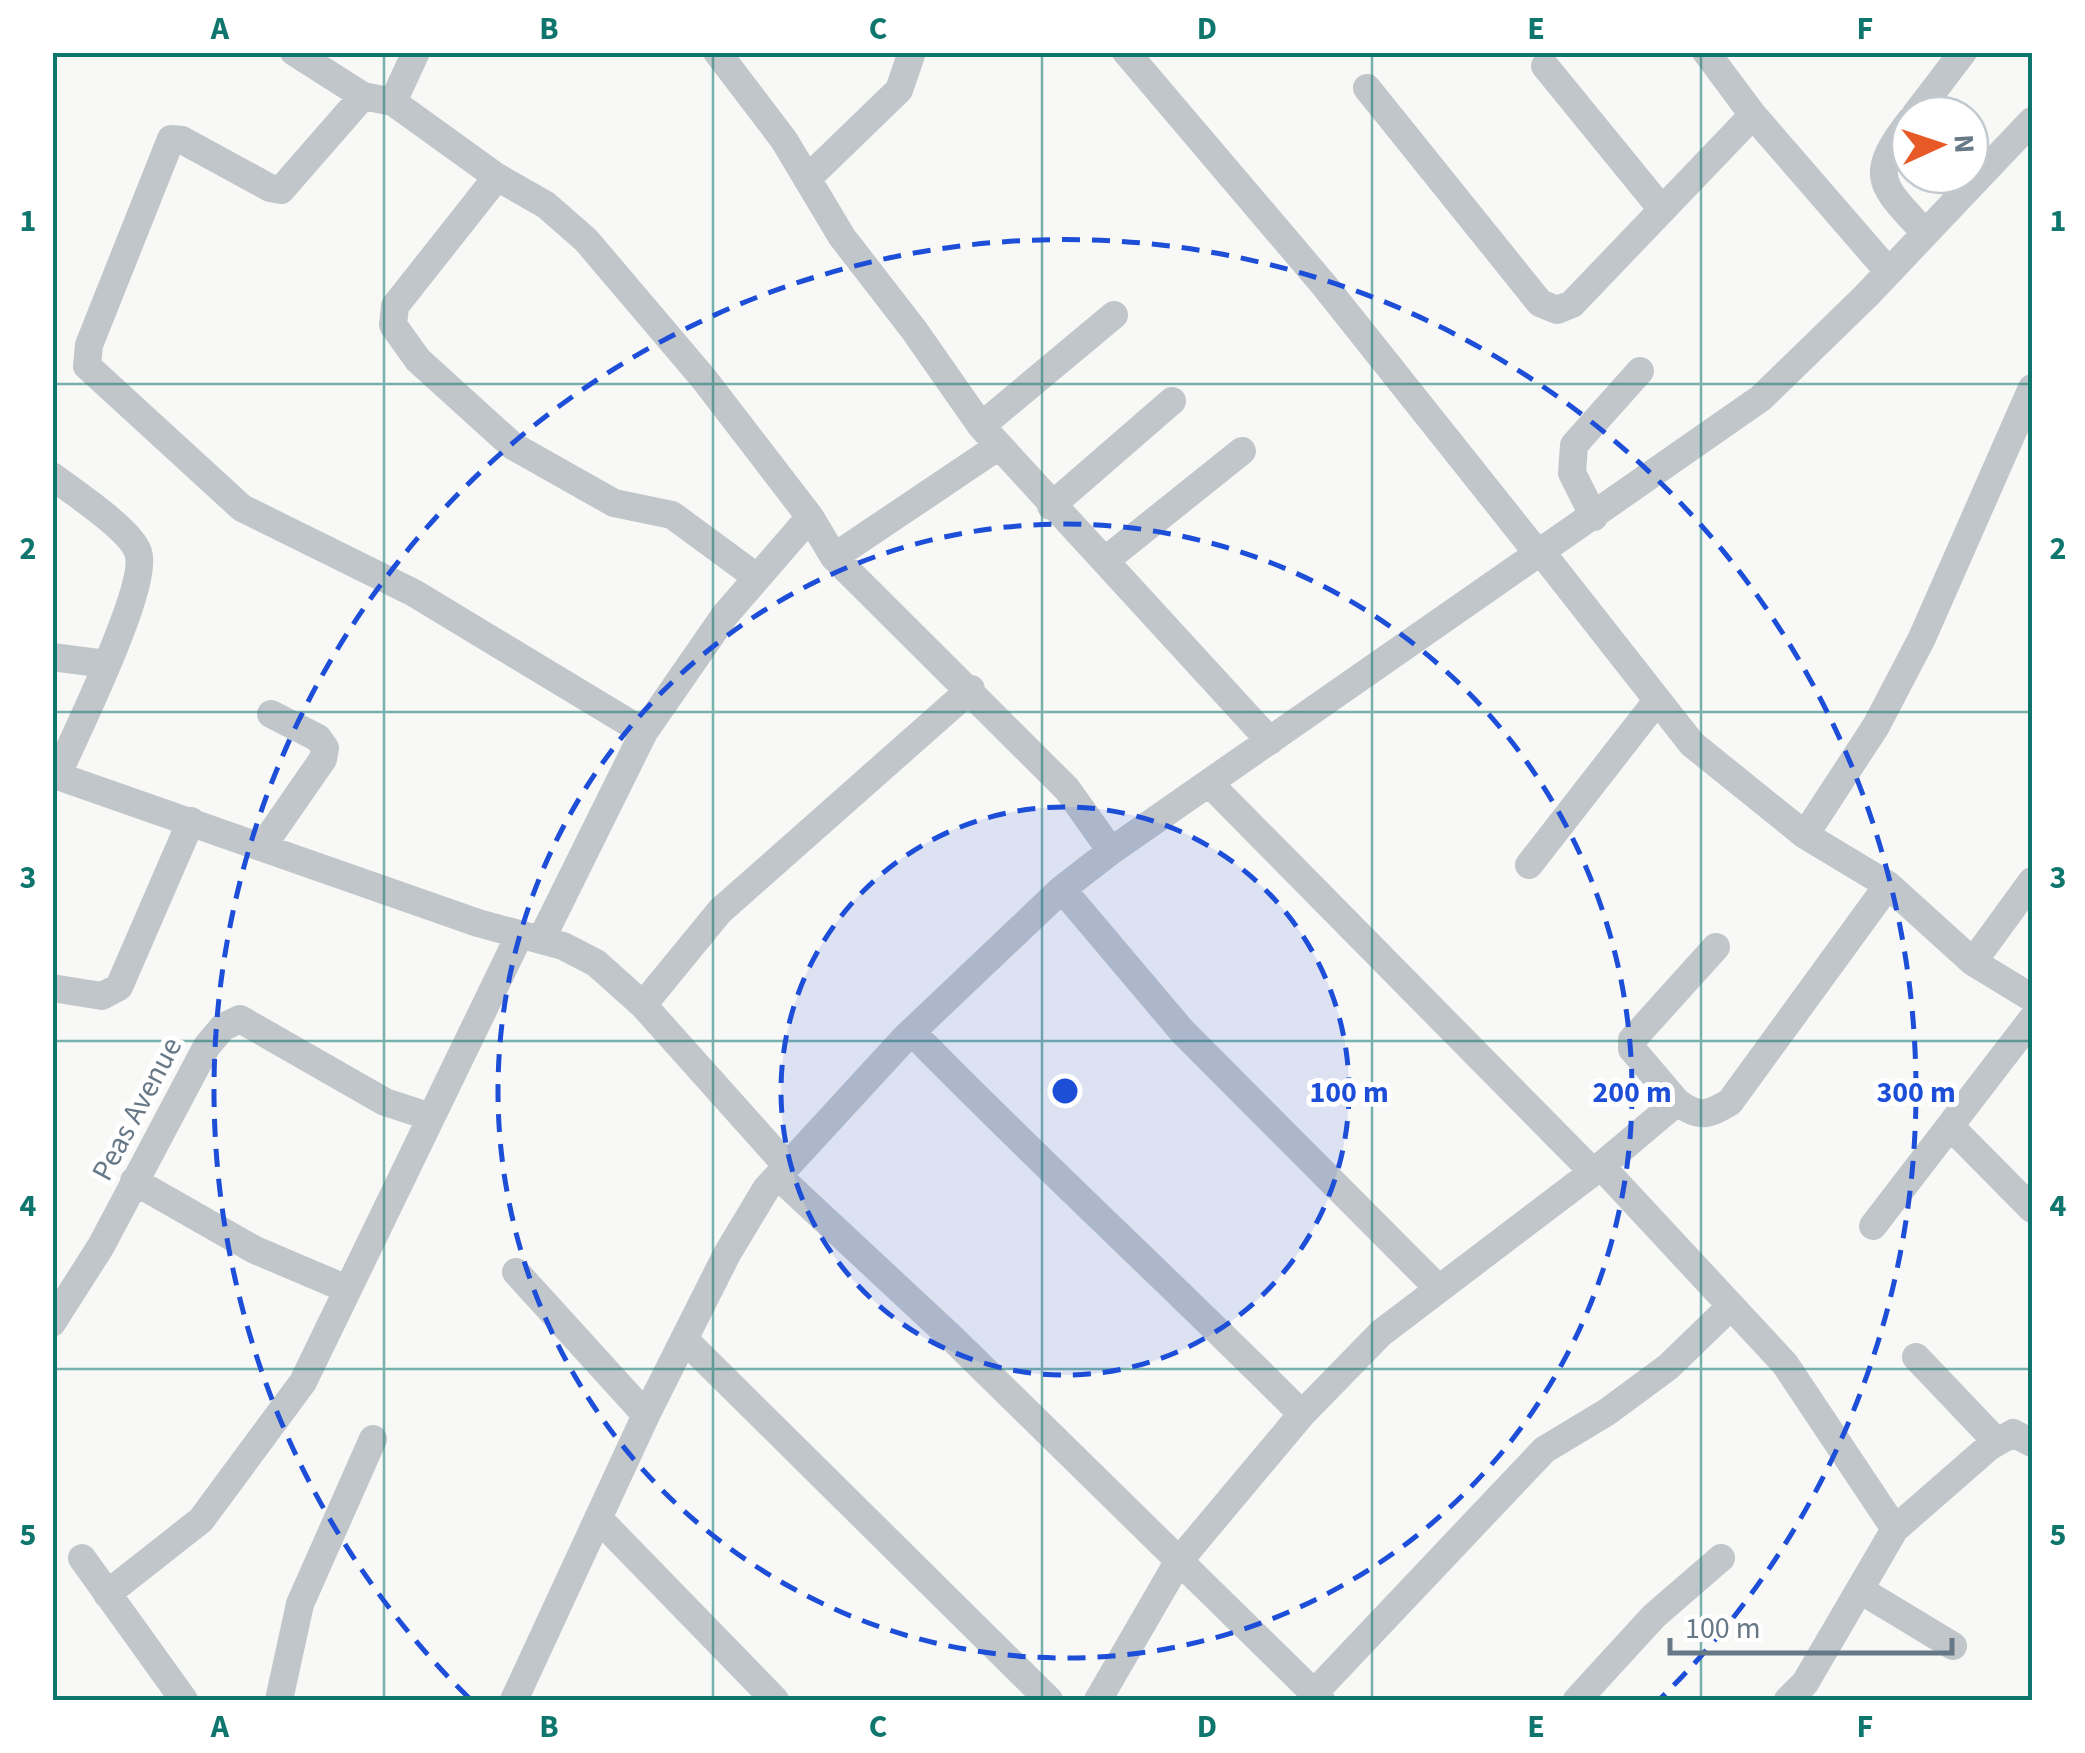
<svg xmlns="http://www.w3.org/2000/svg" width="2085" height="1753" font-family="'Source Sans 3',sans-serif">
  <rect width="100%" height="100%" fill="#f8f8f6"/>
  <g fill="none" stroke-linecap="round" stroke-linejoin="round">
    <path stroke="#c1c6ca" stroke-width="28" d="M294,52l69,44 30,6 104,75 49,28 40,35 118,139 106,138 24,40 233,232 44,62
      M717,52l67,88 58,97 72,93 67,96 289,315
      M1126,52l198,233 215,270
      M1706,52l47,63 136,157
      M1545,66l115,141
      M1367,88l173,215 17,7 15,-6 181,-189
      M363,96l-82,94 -11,-2 -88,-48 -11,-1 -82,206 -2,21 155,142 172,85 230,139
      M393,102l23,-50
      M1915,115l48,-63
      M1910,121c-44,57 -28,64 15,112
      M497,177l-102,129 -2,19 25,35 95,86 101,57 58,12 83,61
      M807,179l92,-89 13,-38
      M981,426l133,-111
      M52,476c21,16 78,53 86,76 12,33 -64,185 -81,224
      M1051,506l121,-105
      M1594,517l-22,-44 2,-28 66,-74
      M1542,553l150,191 113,91 83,50 85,77 59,36
      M834,557l165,-111
      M1107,559l135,-108
      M52,657l54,7
      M52,774l426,149 85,23 33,17 47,42 144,161
      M1209,783l384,389
      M1805,835l71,-109 46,-88 110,-250
      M262,847l61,-88 2,-11 -7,-10 -47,-24
      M1529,865l127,-163
      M1062,889l120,142 257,258
      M541,940l103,-208 81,-117 85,-98
      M1973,962l59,-81
      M52,988l50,8 17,-9 72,-166
      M643,1005l77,-94 251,-222
      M912,1032c127,130 261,253 390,382
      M1677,1102l-45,-53v-9l84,-93
      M1951,1127l81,82
      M1601,1166l184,198 110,165
      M778,1176l176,164 367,360
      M134,1181l121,69 92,39
      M1873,1226l159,-207
      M516,1272l130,143
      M52,1323l49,-77 106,-200 16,-19 17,-8 145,83 46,15
      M684,1339l365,361
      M1916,1357l81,85
      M598,1518l177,182
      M82,1558l102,142
      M1862,1591l91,55
      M107,1594l94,-74 102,-138 217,-448
      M1313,1694l231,-244 63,-38 61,-45 61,-59
      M279,1700l21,-96 73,-165
      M514,1700l132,-285 81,-161 39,-65 139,-151 157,-149 49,-38 650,-453 105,-102 166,-175
      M1098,1700l80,-138 124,-148 79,-81 220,-167 76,-64c22,16 30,14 53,0l158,-217
      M1577,1700l77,-84 67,-58
      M1788,1700l17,-17 90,-154 94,-82 24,-14 19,10"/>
  </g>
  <path fill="none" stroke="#0f766e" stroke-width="2.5" stroke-opacity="0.55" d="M384,52v1648M713,52v1648M1042,52v1648M1372,52v1648M1701,52v1648M52,384h1980M52,712h1980M52,1041h1980M52,1369h1980"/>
  <circle cx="1065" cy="1091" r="284" fill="#1d4ed8" fill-opacity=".12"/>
  <g fill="none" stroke="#1d4ed8" stroke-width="5" stroke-dasharray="18 12">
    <circle cx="1065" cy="1091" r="284"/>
    <circle cx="1065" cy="1091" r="567"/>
    <path d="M469 1698A851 851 0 1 1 1661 1698"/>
  </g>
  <g text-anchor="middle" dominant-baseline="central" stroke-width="10" stroke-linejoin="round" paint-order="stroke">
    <g font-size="30" fill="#677887" stroke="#fff">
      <text transform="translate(137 1109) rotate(-62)">Peas Avenue</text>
    </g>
  </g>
  <circle cx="1065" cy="1091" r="15" fill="#1d4ed8" stroke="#fff" stroke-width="5"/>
  <g font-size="30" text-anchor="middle" font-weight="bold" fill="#1d4ed8" stroke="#fff" stroke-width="10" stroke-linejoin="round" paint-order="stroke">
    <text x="1349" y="1102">100 m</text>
    <text x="1632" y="1102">200 m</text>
    <text x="1916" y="1102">300 m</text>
  </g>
  <rect width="2085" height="1753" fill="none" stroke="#ffffff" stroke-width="110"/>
  <g transform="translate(1940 145) rotate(87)"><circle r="48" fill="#ffffff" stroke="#c2c9cf" stroke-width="2.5"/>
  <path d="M0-8L18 38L0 25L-18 38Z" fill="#e75a27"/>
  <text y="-15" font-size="28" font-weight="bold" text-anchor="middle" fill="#677887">N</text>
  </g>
  <path d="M1670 1638v15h282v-15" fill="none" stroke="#677887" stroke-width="5"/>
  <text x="1685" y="1638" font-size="30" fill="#677887" stroke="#ffffff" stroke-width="8" paint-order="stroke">100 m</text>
  <rect x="55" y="55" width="1975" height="1643" fill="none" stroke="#0f766e" stroke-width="4"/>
  <g font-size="32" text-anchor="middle" font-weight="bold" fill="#0f766e">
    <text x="220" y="39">A</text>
    <text x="549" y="39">B</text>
    <text x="878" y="39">C</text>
    <text x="1207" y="39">D</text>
    <text x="1536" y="39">E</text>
    <text x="1865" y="39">F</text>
    <text x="28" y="231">1</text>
    <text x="2058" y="231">1</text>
    <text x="28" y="559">2</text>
    <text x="2058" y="559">2</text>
    <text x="28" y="888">3</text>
    <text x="2058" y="888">3</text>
    <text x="28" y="1216">4</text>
    <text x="2058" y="1216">4</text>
    <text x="28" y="1545">5</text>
    <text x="2058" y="1545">5</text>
    <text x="220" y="1737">A</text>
    <text x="549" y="1737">B</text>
    <text x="878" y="1737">C</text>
    <text x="1207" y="1737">D</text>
    <text x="1536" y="1737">E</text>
    <text x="1865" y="1737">F</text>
  </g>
</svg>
